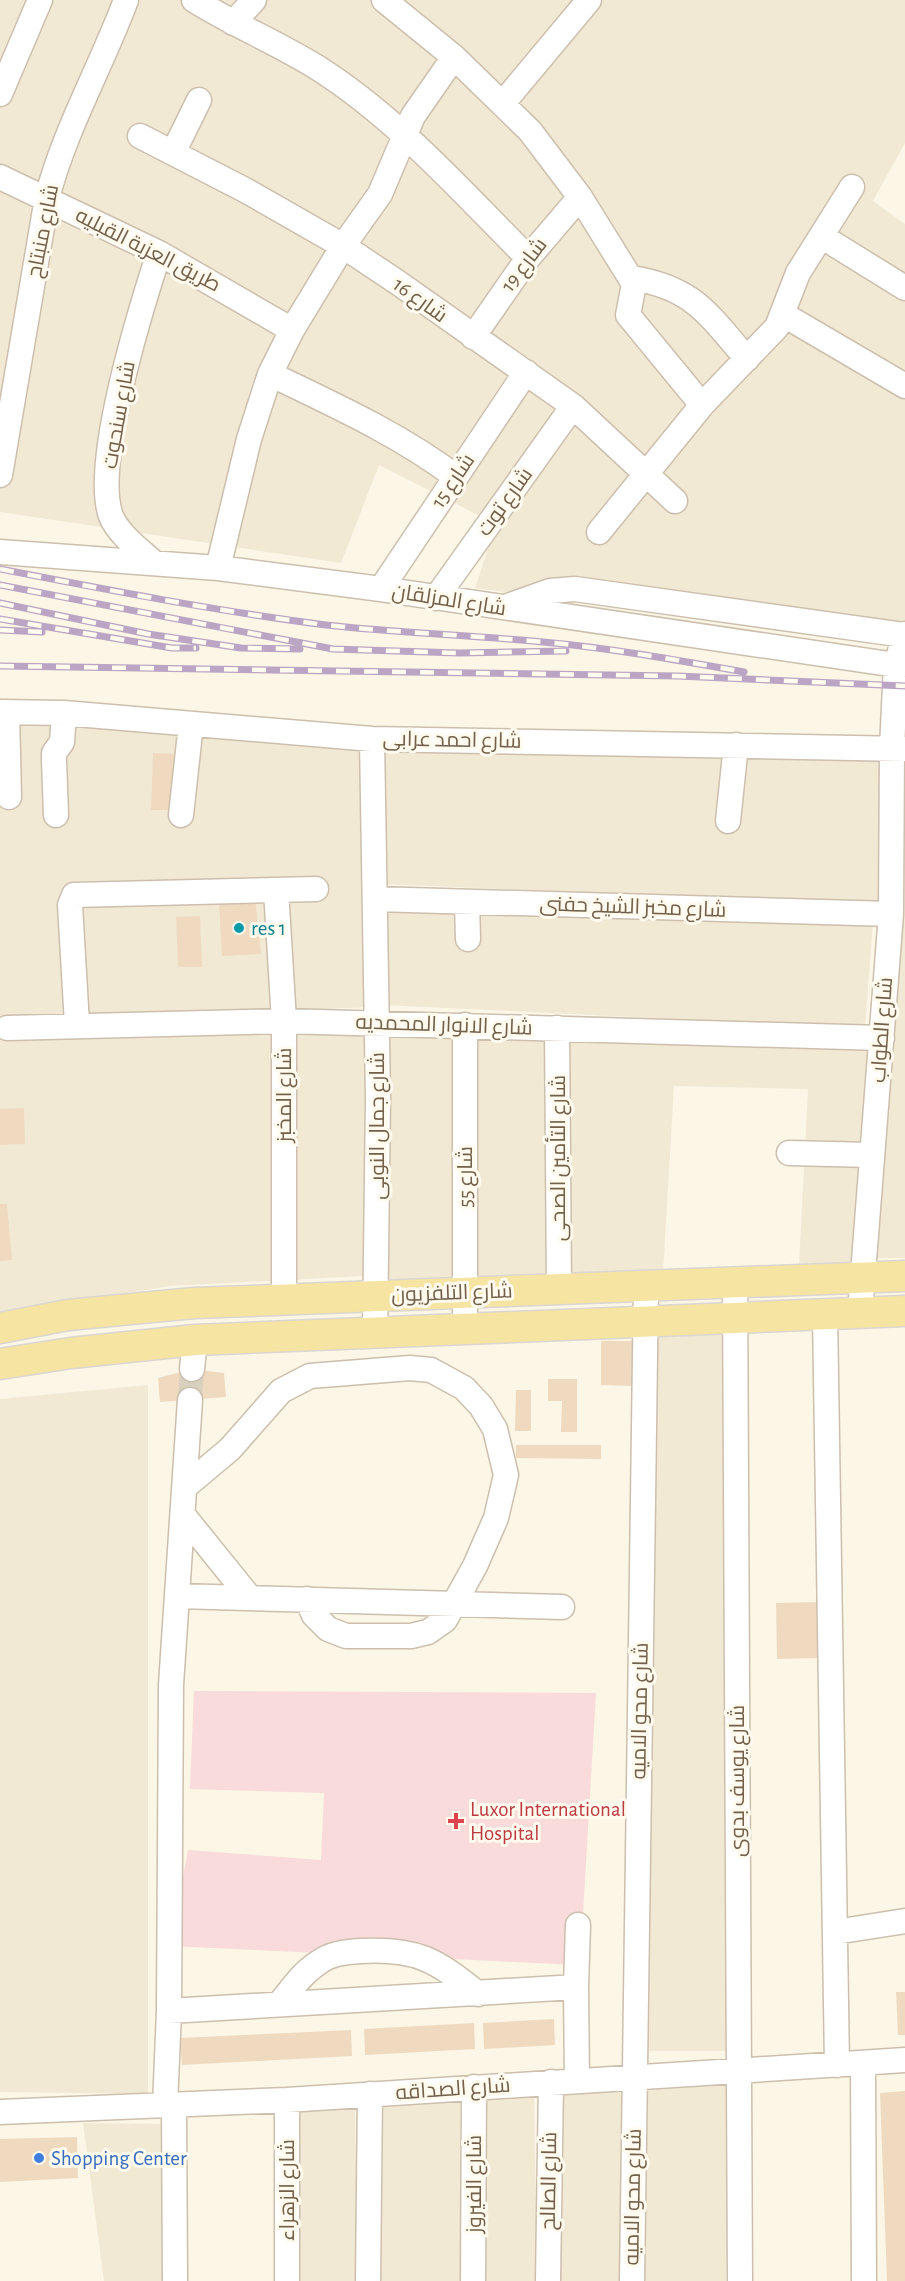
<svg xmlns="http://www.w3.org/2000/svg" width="905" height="2281" font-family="'Alegreya Sans',Cairo,sans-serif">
  <rect width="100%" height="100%" fill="#fbf6e6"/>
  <path fill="#f2e9d5" d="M0,0h905v143l-32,58 32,23v421l-430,-57 21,-64 -117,-59 -38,98 -341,-51z
    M0,724l114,1 253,22 3,260 -370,15z
    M379,750l505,8 -4,146 -499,-20z
    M905,838v420h-28z
    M383,904l490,18 -8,106 -483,-23z
    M370,1027l-5,249 -195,10 -170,28v-280z
    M565,1034l303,12 -15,218 -54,1 9,-176 -134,-3 -11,188 -96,2z
    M385,1035h164v241l-164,8z
    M728,1329v722h-84l7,-720z
    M148,1385v709l-148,-2v-693z
    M729,2084l-3,197h-87l2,-190z
    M555,2086l70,1 -6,194h-64z
    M534,2090l3,191h-63l8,-187z
    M375,2101l85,2v178h-85z
    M355,2102l2,179h-64l1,-174z
    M83,2123l81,1 1,157h-61z"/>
  <path fill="#f8dbda" d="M194,1691l402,2 -16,272 -410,-19 18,-96 133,10 3,-67 -134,-4z"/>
  <path fill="#efdac0" d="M153,753l22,1 -2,56h-22z
    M255,896l6,58 -39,2 -3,-54z
    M200,916l2,51h-24l-2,-50z
    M24,1108l1,36 -25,1v-36z
    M0,1204h7l5,56 -12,1z
    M601,1341h31v45l-31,-1z
    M192,1369l32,4 2,24 -66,5 -2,-24z
    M548,1379h29v53h-16l1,-31h-14z
    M516,1390h15v41h-16z
    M516,1445h85v14l-85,-1z
    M817,1602l1,56 -41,1 -1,-56z
    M896,1992h9v43h-7z
    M554,2019l1,26 -71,4 -1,-26z
    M474,2023l1,26 -110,6 -1,-26z
    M351,2030l1,26 -170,9 -2,-27z
    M905,2091v190h-18l-7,-188z
    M77,2137l1,41 -78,4v-43z"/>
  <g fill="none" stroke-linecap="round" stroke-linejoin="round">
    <path stroke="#d9d0c0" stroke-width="24" stroke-dasharray="24 12" stroke-linecap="butt" d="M190,1400l2,-31"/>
    <defs>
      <path id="minor" d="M194,0c40,25 84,43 124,68 80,51 144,124 210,190
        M384,0l70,57 76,74 50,66 54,87 -6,31 74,90
        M233,23l21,-23
        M0,94l40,-94
        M503,103l86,-103
        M140,136l105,54 98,56 54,36 176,124 102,95
        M173,153l26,-53
        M0,177l159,76 133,77
        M821,236l84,52
        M632,278c62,10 76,36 115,81
        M784,315l121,71
        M473,337l55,-79 52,-61
        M270,374c64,31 129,60 186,103
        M0,475l47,-277c18,-69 54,-131 79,-198
        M599,532l103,-127 75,-78 21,-54 54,-86
        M0,552l218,16 163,21 515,76 9,-1
        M154,563c-14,-13 -36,-29 -43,-47 -19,-51 30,-208 48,-263
        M218,568l31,-129 21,-65 22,-44 51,-84 37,-52 33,-78 41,-59
        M381,589l145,-217
        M436,598l137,-192
        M505,607l45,-16 25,-2 329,46
        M0,712l64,1 308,26 533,10
        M7,712l2,85
        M372,739l6,359 -3,235
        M56,815l-2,-55v-7l8,-11 2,-29
        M181,815l10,-91
        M728,821l8,-76
        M276,890l8,131v279
        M375,899l516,15
        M467,902l1,37
        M77,1024l-7,-119 4,-10 242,-6
        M7,1028l277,-7 598,17
        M557,1028l2,261
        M789,1153l83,2
        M735,1281l5,1000
        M860,1312l31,-398 1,-166 4,-83 9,-31
        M825,1314l12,751
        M465,1329v-304
        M192,1369l3,-29
        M186,1486l44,-37 51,-58 29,-15 100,-8 21,2 33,18 17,18 14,23 11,46 -10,43 -21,48 -30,54 -17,12 -17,4h-65l-18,-7 -14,-14 -7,-16
        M183,1515l67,83
        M178,1596l384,11
        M835,1932l70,-11
        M576,1987l1,93
        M280,2003c12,-14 22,-30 38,-40 13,-10 28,-11 43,-12 56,-3 75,9 117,43
        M169,2011l407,-24 2,-62
        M863,2063l1,218
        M174,2105l1,176
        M165,2106l4,-95 2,-326 19,-285
        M0,2112l287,-12 618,-40
        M287,2281v-181
        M368,2281l2,-187
        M473,2281l1,-194
        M548,2281l3,-199
        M632,2281l14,-995"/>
      <path id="major" d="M0,1328l68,-13 126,-12 711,-27
        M0,1364l71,-11 124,-13 710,-29"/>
    </defs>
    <use href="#minor" stroke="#ccbfad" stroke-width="27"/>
    <use href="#major" stroke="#dbd6d0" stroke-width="33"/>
    <use href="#minor" stroke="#fff" stroke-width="24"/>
    <use href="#major" stroke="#f6e4a3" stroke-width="30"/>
    <defs>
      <path id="rail" d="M0,569c108,21 216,42 326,56 72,8 144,10 217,17 67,6 134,18 201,30
        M0,585l333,64 126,4 107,-2
        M0,603l148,31 93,14 59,1
        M0,619l172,29h24
        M0,630l42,2
        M0,666l677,10 228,10"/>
    </defs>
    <use href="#rail" stroke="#bba5c4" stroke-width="7"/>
    <use href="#rail" stroke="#fefaed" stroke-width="4.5" stroke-dasharray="14" stroke-linecap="butt"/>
  </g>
  <circle fill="#0f9aa8" stroke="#fefaed" stroke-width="2" cx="239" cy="928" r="6"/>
  <path fill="#e0444e" stroke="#fefaed" stroke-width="2" d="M453 1812h6v6h6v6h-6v6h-6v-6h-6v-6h6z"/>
  <circle fill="#3f7fe0" stroke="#fefaed" stroke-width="2" cx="39" cy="2158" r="6"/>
  <g text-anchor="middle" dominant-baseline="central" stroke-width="6" stroke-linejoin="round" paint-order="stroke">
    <g font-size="21" fill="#73604c" stroke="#fefaed">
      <text transform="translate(43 231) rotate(-79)">شارع منبتاح</text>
      <text transform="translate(148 250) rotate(27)">طريق العزبة القبليه</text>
      <text transform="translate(524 265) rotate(-53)">شارع 19</text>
      <text transform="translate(420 300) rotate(36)">شارع 16</text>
      <text transform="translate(119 415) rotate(-80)">شارع سنحوت</text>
      <text transform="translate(453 481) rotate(-56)">شارع 15</text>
      <text transform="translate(505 502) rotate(-54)">شارع توت</text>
      <text transform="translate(449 600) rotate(9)">شارع المزلقان</text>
      <text transform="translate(452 740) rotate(1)">شارع احمد عرابى</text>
      <text transform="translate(633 907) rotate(2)">شارع مخبز الشيخ حفنى</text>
      <text transform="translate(444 1025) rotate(2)">شارع الانوار المحمديه</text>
      <text transform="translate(882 1030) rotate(-86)">شارع الطواب</text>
      <text transform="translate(284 1095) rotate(-90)">شارع المخبز</text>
      <text transform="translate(377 1126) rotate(-90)">شارع جمال النوبى</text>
      <text transform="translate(558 1158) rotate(-90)">شارع التأمين الصحى</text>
      <text transform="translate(465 1177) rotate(-90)">شارع 55</text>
      <text transform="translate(452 1293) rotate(-2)">شارع التلفزيون</text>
      <text transform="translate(640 1711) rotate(-89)">شارع محو الاميه</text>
      <text transform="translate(737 1781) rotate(-90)">شارع يوسف بدوى</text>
      <text transform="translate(453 2089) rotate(-4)">شارع الصداقه</text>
      <text transform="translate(549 2181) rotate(-89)">شارع الصالح</text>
      <text transform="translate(474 2184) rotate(-90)">شارع الفيروز</text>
      <text transform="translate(287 2190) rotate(-90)">شارع الزهراء</text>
      <text transform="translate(633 2197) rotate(-89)">شارع محو الاميه</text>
    </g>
    <g font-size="21" fill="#0d838f" stroke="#fefaed" text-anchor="start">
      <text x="251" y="928">res 1</text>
    </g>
    <g font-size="21" fill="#be3a42" stroke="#fefaed" text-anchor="start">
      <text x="470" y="1809">Luxor International<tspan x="470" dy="24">Hospital</tspan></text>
    </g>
    <g font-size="21" fill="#366cbe" stroke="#fefaed" text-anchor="start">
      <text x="51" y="2158">Shopping Center</text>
    </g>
  </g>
</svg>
